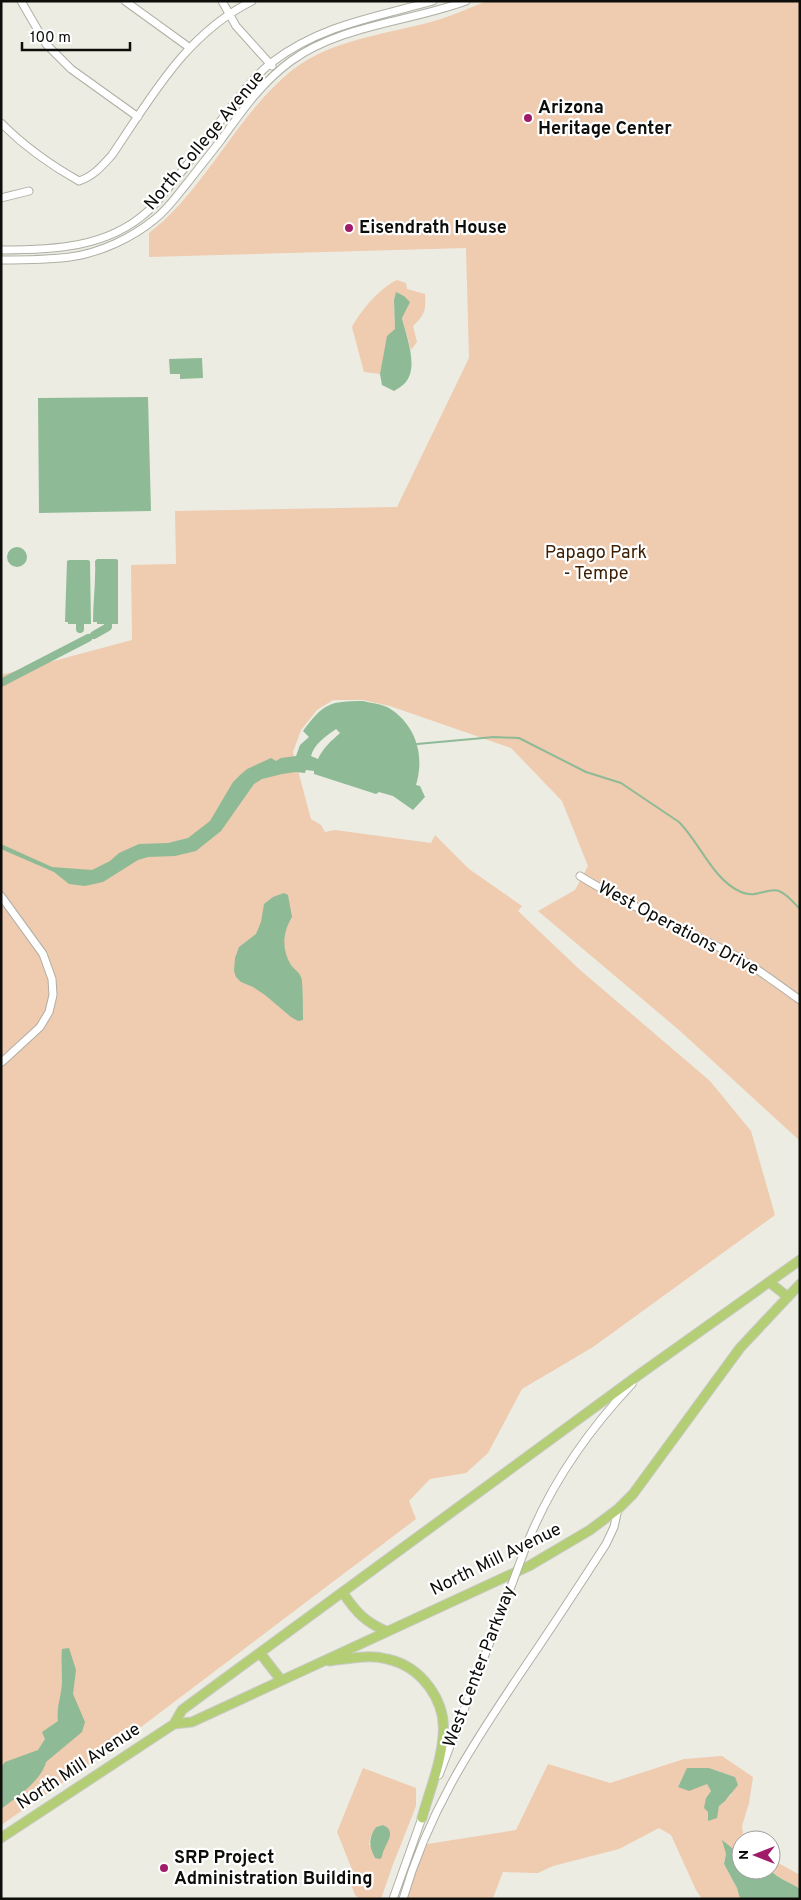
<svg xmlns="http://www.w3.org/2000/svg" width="801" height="1900" font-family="Overpass,sans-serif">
  <rect width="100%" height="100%" fill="#ecece3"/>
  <path fill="#efcbb0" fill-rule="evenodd" d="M487,1h313v1140l-121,-111 -141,-119 37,-21 13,-24 -26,-65 -51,-53 -121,-42 -27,-6h-30l-16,10 -16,20 -8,22 18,67 10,6 4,7 10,-2 96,13 4,-8 34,34 53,37 -4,5 61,58 131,112 41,50 24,84 -182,132 -71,42 -34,64 -22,20 -36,6 -21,22 7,18 -304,230 -111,76v-1150l131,-35 -1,-75 45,-1 -1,-53 222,-4 72,-149 -3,-110 -317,9v-24c57,-44 86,-116 142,-162 41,-33 101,-37 150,-52 15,-5 30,-12 46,-18z
    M397,280l9,3 1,6 18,5c1,17 0,20 -12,32l4,16 -6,8 -9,-32 2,-22 -8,-3 -2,7 1,29 -15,45 -16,-2 -12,-45c9,-17 29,-40 45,-47z
    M722,1756l31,21 -4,26 -7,23 2,14h-3v21l-18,-20 3,13 -2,10 13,24 3,11h-38l-6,-9 -25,-55 -12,-7 -40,21 -66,17 -15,7 -35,-1 -10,26 -3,1h-86l17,-54 95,-15 32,-66 62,19 74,-24zM688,1768h21l26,9 -4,18 -12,11 -10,14 -3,-22 5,-7 -4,-7 -29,2z
    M363,1768l53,20v18l-24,61 -11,32h-21l-5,-4 -5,-13 3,-10 -16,-40zM383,1825c11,5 6,16 0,24l-14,-4 1,-7 6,-11z
    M771,1859l29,16v14c-10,-7 -22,-10 -30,-19h1z"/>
  <path fill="#8eba95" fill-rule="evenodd" d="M396,292l8,4 6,6 -8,16c4,18 18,51 2,66 -3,3 -7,5 -10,7l-12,-6 -2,-11 7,-38 8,-7 -1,-29z
    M202,358l1,20 -23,1v-5h-10l-1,-15z
    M148,397l3,114 -112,2 -1,-115z
    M7 557a10 10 0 1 1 20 0a10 10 0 1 1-20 0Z
    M97,559h19l2,1v64h-21v-2h-4c0,-21 3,-40 2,-61z
    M69,560h19l2,1 1,63h-23v-2h-3l2,-61z
    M363,701c8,2 19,3 26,7 27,17 36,47 27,77l4,1 5,11 -12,13 -20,-14 -14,-4 -3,2 -62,-20v-3l-8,-1 -1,3 -9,-1 -14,2 -20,5 -8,5 -33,47 -25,20 -21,5 -27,1 -10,3 -35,22 -18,4 -16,-2 -15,-12 -53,-23v-5l51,23 40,3 18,-9 9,-8 20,-9 29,-1 20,-5 22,-17 23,-39 6,-6 8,-7 24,-11 5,3 5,-3 15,-2 4,-11 9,-8 -6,-6c20,-27 26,-30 60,-30zM336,729l4,4c-9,8 -17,15 -22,26l-7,-3c3,-12 15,-20 25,-27z
    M284,893l4,2 4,22c-9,15 -11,32 -1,48 3,4 8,7 10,12 2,3 2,36 2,43l-5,1 -7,-4 -26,-22 -12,-8 -12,-5 -5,-5 -2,-6 1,-13 4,-11 17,-13 5,-12 3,-18 9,-7z
    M69,1648l7,22 -3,24 12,28 -3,10 -36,30c-4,18 -30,36 -45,47v-42l4,-5 33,-12 7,-11 -3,-7 16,-11c-2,-14 4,-26 4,-40 0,-11 -1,-21 0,-32z
    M687,1768h22l26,9 3,8 -13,16 -6,5 -2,12 -9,3v-9l-4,-4 2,-10 5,-7 -4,-7 -18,7 -11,-4z
    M383,1825c16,7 0,20 -1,32l-2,2 -5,-1c-6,-12 -7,-19 1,-31z
    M722,1840l15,12 1,7 3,2v9h29c8,9 20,12 30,19v10h-60l-3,-11 -13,-24 2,-10z"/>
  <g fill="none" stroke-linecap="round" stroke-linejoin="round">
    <path stroke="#8eba95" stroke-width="2" d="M417,744l77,-7 25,1 67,34 35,11 58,39c21,21 34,58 62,70 15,7 27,-5 38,-1 8,3 15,12 21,18"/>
    <path stroke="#8eba95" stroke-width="8" d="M80,624v5
      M94,635l14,-8v-3
      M1,683l87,-45"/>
    <defs>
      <path id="minor" d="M21,1l25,43 25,25 67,48
        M125,1l65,47
        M222,1l14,25 36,40
        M1,123c22,22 51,43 78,58 15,-5 23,-15 33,-26 40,-59 74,-121 140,-154
        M1,198l28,-7
        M1,250c52,0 107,-2 147,-39 10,-9 18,-21 27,-31 15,-19 30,-38 44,-57 16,-21 32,-44 52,-60 49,-38 105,-46 162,-62
        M1,260c23,0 46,0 69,-3 30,-4 62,-19 85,-38 13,-10 23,-25 33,-37 11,-14 22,-28 33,-42 21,-29 40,-57 70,-79 50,-36 118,-39 175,-60
        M580,876c48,30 100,51 150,77 25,13 47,31 70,47
        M1,896l42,58 9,25 1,16 -4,17 -9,15 -38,35
        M525,1549c24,-63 61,-116 107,-165
        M439,1775l67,-175
        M393,1899l30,-84
        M403,1899c25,-86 66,-149 115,-222 30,-44 59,-88 88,-133l8,-17 4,-18"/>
      <path id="major" d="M769,1282l19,15
        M343,1593c13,19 22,29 43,38
        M260,1653l21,27
        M329,1661c19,-2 39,-7 58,-2 34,7 60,42 56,77 -2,28 -14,56 -21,82
        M174,1724l18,-2 337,-156 61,-36 28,-21 15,-15 107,-146 60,-64
        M1,1838l173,-114 8,-14 27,-20 431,-316 160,-114"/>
    </defs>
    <use href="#minor" stroke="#afafa6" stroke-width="9"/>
    <use href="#major" stroke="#cacac9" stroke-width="11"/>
    <use href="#minor" stroke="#fff" stroke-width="7"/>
    <use href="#major" stroke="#b3ce75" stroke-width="9"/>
    <defs>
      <path id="minor-bridge" d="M506,1600l19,-51"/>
    </defs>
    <use href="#minor-bridge" stroke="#afafa6" stroke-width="9" stroke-linecap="butt"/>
    <use href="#minor-bridge" stroke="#fff" stroke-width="7"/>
  </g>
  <g fill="#a01b6a" stroke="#fff" stroke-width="2">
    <circle cx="528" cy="118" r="5"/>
    <circle cx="349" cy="228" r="5"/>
    <circle cx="164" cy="1868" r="5"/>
  </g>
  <g text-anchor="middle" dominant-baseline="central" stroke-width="4.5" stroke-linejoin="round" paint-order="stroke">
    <g font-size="18" font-weight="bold" fill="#0d0d0a" stroke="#fff" text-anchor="start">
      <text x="538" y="108">Arizona<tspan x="538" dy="21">Heritage Center</tspan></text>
      <text x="359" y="228">Eisendrath House</text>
      <text x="174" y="1858">SRP Project<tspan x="174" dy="21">Administration Building</tspan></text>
    </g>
    <g font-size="18" fill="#0d0d0a" stroke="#fff">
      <text transform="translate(205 141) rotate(-50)">North College Avenue</text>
      <text transform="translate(678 929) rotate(28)">West Operations Drive</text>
      <text transform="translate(496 1560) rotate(-26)">North Mill Avenue</text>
      <text transform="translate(480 1667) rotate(-69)">West Center Parkway</text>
      <text transform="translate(79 1767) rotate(-33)">North Mill Avenue</text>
    </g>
    <g font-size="18" fill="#3e2005" stroke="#fff">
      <text x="596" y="553">Papago Park<tspan x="596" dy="21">- Tempe</tspan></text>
    </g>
  </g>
  <rect width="801" height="1900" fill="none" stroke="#0d0d0a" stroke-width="5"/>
  <g transform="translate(756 1855) rotate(270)"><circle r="24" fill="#ffffff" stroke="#9e9e9d"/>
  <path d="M0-4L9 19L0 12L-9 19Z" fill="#a01b6a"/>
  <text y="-8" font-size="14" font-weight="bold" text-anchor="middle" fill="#0d0d0a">N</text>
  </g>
  <path d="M22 42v8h108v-8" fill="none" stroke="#0d0d0a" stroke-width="2.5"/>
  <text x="30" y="42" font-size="15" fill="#0d0d0a" stroke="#ffffff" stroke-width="4" paint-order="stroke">100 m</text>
</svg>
